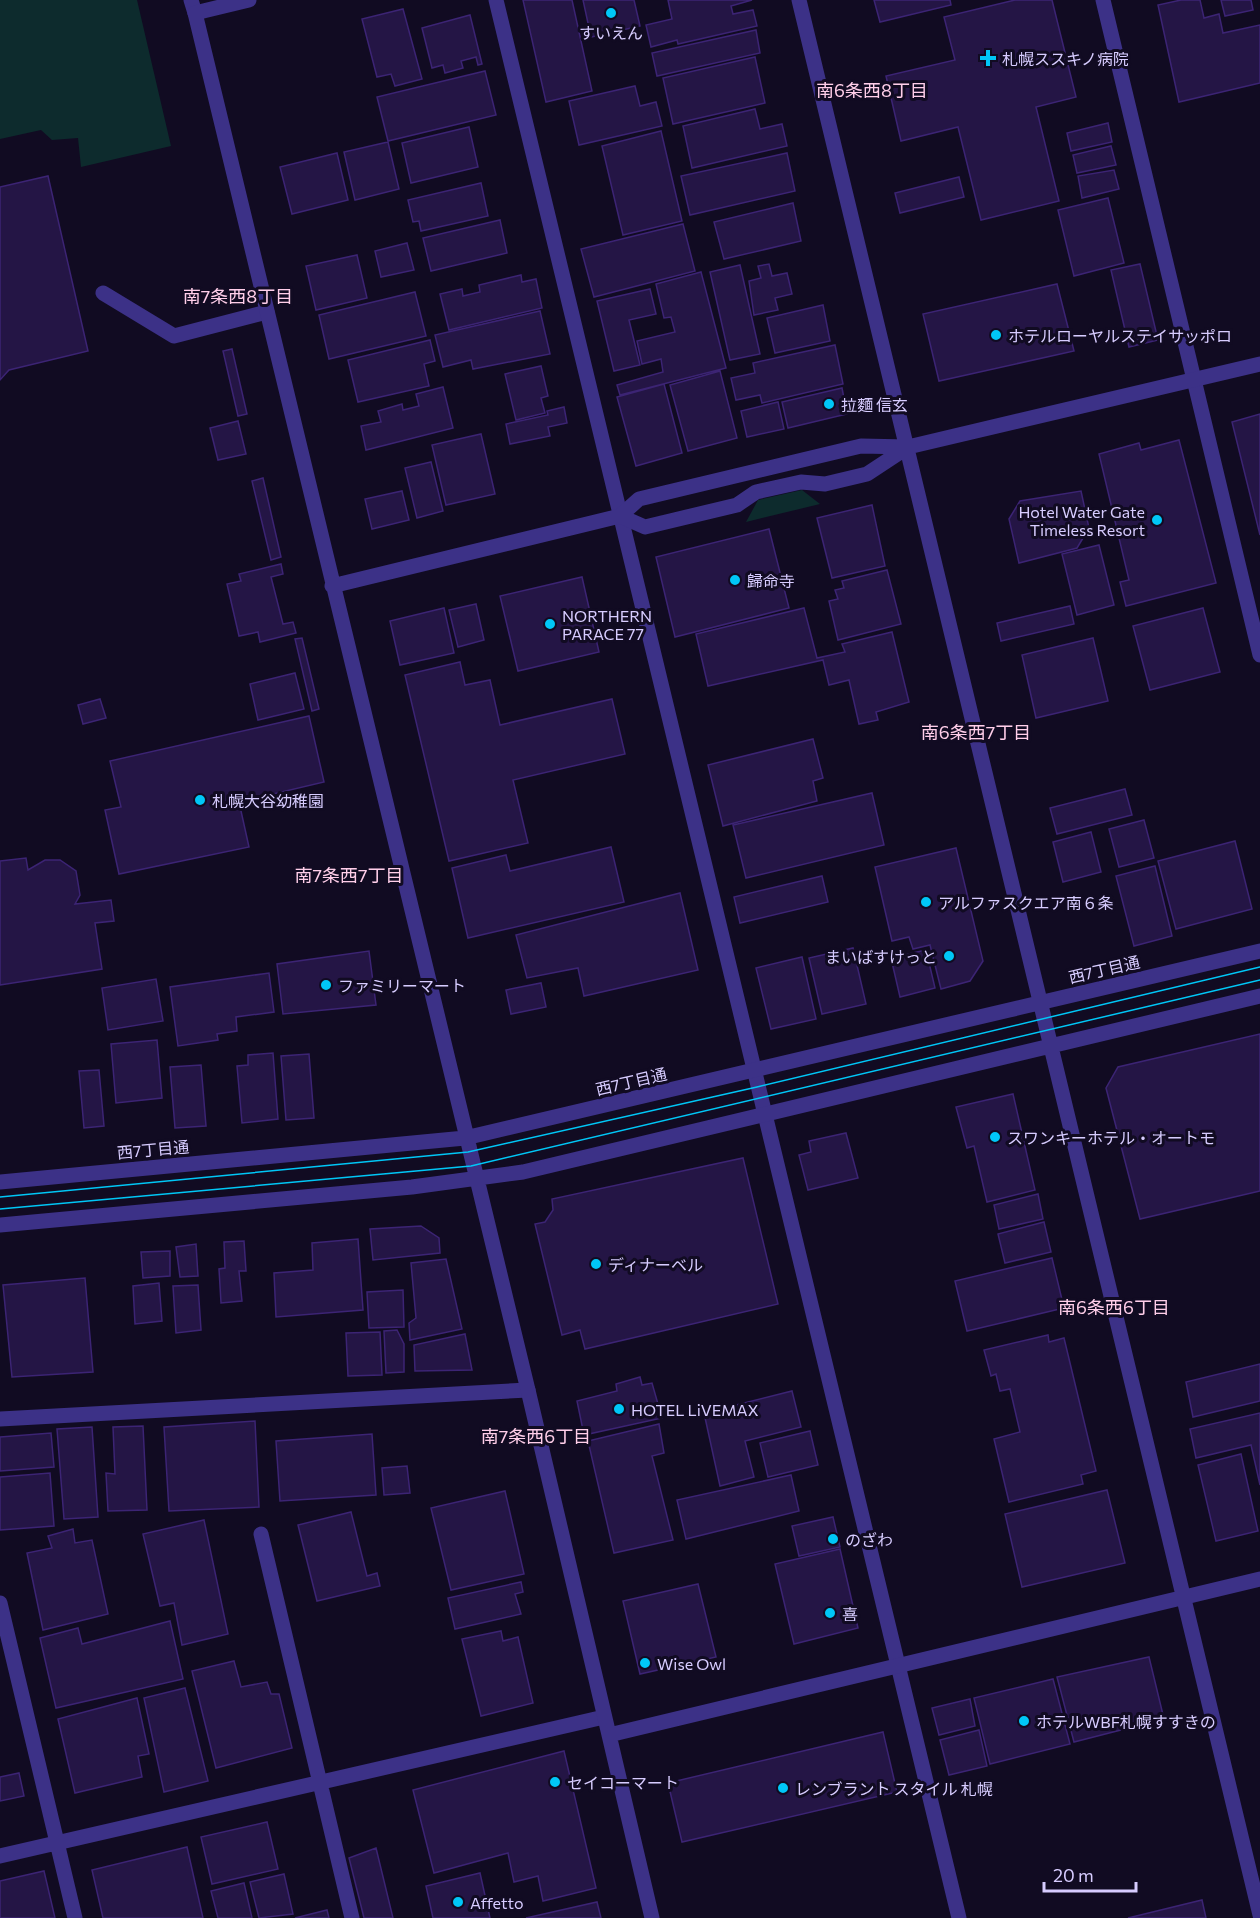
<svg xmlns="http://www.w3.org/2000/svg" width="1260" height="1918" font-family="Commissioner,'Noto Sans JP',sans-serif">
  <rect width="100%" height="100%" fill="#110b22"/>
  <path fill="#0d2b2d" d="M0,0h137l34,146 -90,21 -3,-29 -26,2 -11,-10 -41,9z
    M802,490l18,14 -74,18 12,-22z"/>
  <path fill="#241545" stroke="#3c2474" stroke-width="1.5" d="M523,0h49l20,91 -46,11z
    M583,0h51l6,26 -49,11z
    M668,0h84l-21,6 2,8 20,-4 4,16 -79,18 -1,-4 -26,7 -5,-22 26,-6z
    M874,0h76l1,5 -71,17z
    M1015,0h37l24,97 -40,10 23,94 -78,19 -23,-93 -57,14 -15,-65 69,-16 -11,-43z
    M1181,0h19l4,18 15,-4 4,19 37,-8v58l-81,19 -21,-97z
    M1221,0h30l2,10 -28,6z
    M403,9l19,70 -27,7 -4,-12 -14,3 -15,-58z
    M470,15l12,49 -4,1 -2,-8 -15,4 2,7 -18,5 -2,-8 -11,3 -10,-40z
    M756,30l4,23 -103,23 -5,-23z
    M755,57l10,46 -92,21 -10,-46z
    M485,71l11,44 -108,26 -11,-44z
    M635,86l5,20 16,-4 6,24 -83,19 -10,-44z
    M755,109l5,20 22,-5 5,22 -95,22 -9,-42z
    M1108,123l4,19 -41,9 -4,-18z
    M469,127l9,40 -67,16 -9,-40z
    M661,131l21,90 -59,14 -21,-89z
    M388,142l11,47 -44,11 -11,-48z
    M1111,146l5,19 -39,8 -4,-18z
    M337,153l11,47 -56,14 -12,-47z
    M787,153l8,38 -105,24 -9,-39z
    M1114,170l5,19 -37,9 -4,-22z
    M48,176l40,175 -79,19 -9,10v-193z
    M959,177l5,20 -64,16 -5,-20z
    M481,183l7,33 -67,15 -2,-10 -6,1 -5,-22z
    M1108,198l16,65 -50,13 -16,-66z
    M793,203l8,38 -77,18 -10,-37z
    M500,220l7,33 -76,18 -8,-33z
    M683,224l12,47 -101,26 -13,-48z
    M407,243l7,27 -33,7 -6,-26z
    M357,255l10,43 -51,12 -10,-44z
    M769,264l3,12 15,-3 5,21 -17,4 3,12 -24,5 -5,-34 12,-3 -3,-12z
    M1140,264l18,76 -29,7 -18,-77z
    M740,265l20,89 -30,6 -20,-88z
    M701,272l25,96 -106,27 -3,-10 46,-13 -2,-13 -19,5 -5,-23 38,-9 -4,-15 -7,1 -8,-34z
    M521,275l1,7 14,-3 6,29 -93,22 -9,-36 22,-5 1,7 17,-4 -1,-7z
    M1057,284l17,67 -135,30 -16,-67z
    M650,289l6,25 -27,6 11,45 -26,6 -17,-70z
    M415,292l11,44 -97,23 -10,-44z
    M823,305l7,36 -55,12 -8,-35z
    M540,311l10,43 -77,15 -2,-9 -28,7 -8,-32z
    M430,340l5,21 -11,3 5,22 -71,16 -10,-42z
    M835,345l8,39 -81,19 -2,-8 -24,5 -5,-22 24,-5 -2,-10z
    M232,349l15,65 -9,2 -15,-65z
    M541,366l7,30 -7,2 4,15 -29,7 -11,-46z
    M720,371l17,67 -49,13 -18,-66z
    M664,384l18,69 -46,13 -19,-69z
    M443,387l10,41 -87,22 -5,-24 20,-4 -3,-11 24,-7 1,6 16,-4 -3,-12z
    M842,388l5,26 -59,14 -6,-26z
    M778,402l6,27 -37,8 -6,-26z
    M564,407l3,16 -19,4 2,9 -40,8 -4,-20 42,-9 -1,-4z
    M1260,414v121l-28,-113z
    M238,421l8,33 -28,6 -8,-32z
    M481,434l14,60 -49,11 -14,-60z
    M1179,440l37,143 -90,23 -6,-24 9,-2 -30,-126 40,-11 2,7z
    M431,462l12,49 -26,7 -12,-50z
    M263,478l18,79 -10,3 -19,-79z
    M402,491l7,29 -37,9 -7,-30z
    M1081,491l8,37 -12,20 -58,15 -10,-44 11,-18z
    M872,505l13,61 -53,12 -15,-60z
    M769,529l20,79 -114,29 -19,-80z
    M1099,545l15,60 -37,10 -15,-61z
    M281,564l2,10 -12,3 12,47 10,-2 3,11 -36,9 -2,-10 -19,4 -12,-52 14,-3 -2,-7z
    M887,570l14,54 -63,16 -9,-39 9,-2 -3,-9 9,-2 -2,-7z
    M582,577l17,75 -81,19 -18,-75z
    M476,604l8,36 -26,7 -9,-37z
    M1070,606l4,18 -73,17 -4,-18z
    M444,608l10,45 -54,12 -10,-44z
    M804,608l13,50 28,-6 -3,-8 50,-12 17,70 -33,10 2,8 -19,4 -10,-44 -20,5 -6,-25 -115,26 -12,-52z
    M1203,608l17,64 -70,18 -17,-64z
    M302,638l17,71 -7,2 -17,-72z
    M1093,638l15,63 -72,17 -14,-63z
    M460,662l5,23 25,-5 10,45 112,-26 13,55 -112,26 15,63 -79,18 -44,-186z
    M295,673l9,36 -46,11 -8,-36z
    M100,699l6,19 -23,6 -5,-19z
    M309,716l15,66 -85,20 10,45 -130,27 -14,-64 16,-3 -11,-46z
    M813,739l10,39 -10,3 4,20 -94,25 -15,-61z
    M1125,789l7,26 -75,19 -7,-26z
    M872,793l12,52 -138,33 -13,-53z
    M1144,820l10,38 -35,9 -10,-38z
    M1091,832l10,40 -38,10 -10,-40z
    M1235,841l17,68 -76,20 -18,-68z
    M611,847l13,55 -156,36 -16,-70 54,-13 4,16z
    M956,848l27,113 -13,20 -29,8 -11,-44 -17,4 -4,-12 -17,4 -17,-74z
    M26,858l2,12 17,-10h15l16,11 4,24 -5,9 36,-4 3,21 -19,2 7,46 -102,16v-124z
    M1155,866l17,70 -38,10 -18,-70z
    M822,876l6,26 -88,21 -6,-26z
    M680,893l18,77 -114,26 -6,-28 -51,10 -11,-43z
    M853,948l13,56 -44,10 -13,-56z
    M926,950l9,38 -35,9 -9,-39z
    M369,951l7,54 -93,9 -6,-50z
    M802,957l14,62 -45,10 -15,-61z
    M269,973l5,39 -38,5 1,14 -20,3 1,6 -40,6 -8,-59z
    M156,979l7,42 -55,9 -6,-42z
    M541,983l5,24 -35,7 -5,-24z
    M1260,1034v157l-120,28 -34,-131 12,-21z
    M157,1040l5,58 -46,5 -5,-59z
    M273,1053l5,66 -36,4 -5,-57 11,-1v-10z
    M309,1054l5,64 -28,2 -5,-64z
    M201,1065l5,61 -31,2 -5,-61z
    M99,1070l5,56 -20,2 -5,-57z
    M1013,1094l22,96 -48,12 -13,-56 -7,2 -11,-41z
    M846,1133l12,45 -50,12 -9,-35 12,-3 -2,-11z
    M743,1158l35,146 -193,45 -5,-19 -18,5 -27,-111 10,-2 8,-12 -1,-11z
    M1038,1194l5,25 -44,10 -5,-24z
    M1044,1222l7,30 -46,11 -7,-29z
    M421,1226l18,12 1,15 -67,7 -3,-31z
    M358,1239l5,71 -87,7 -2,-44 39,-3 -1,-27z
    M244,1241l2,30h-7l3,30 -21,2 -2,-34 6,-1 -1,-26z
    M196,1244l2,32 -18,1 -4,-30z
    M170,1251v25l-27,2 -2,-26z
    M1052,1258l12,50 -97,23 -12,-50z
    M446,1259l16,70 -52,11 -1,-17 7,-5 -5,-55z
    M85,1278l8,94 -81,5 -9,-92z
    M159,1283l3,38 -27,3 -2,-38z
    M198,1285l3,45 -25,3 -3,-47z
    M403,1290l1,37 -35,1 -2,-36z
    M397,1330l7,14v28l-18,1 -2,-42z
    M380,1332l2,43 -34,1 -2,-43z
    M465,1334l7,36 -57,1 -1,-26z
    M1048,1335l1,7 15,-4 32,133 -15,4 2,9 -74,18 -15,-63 26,-7 -10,-43 -10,2 -4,-17 -5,2 -7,-26z
    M1260,1364v37l-67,16 -7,-35z
    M640,1377l2,8 10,-2 10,35 -78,17 -7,-34 40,-10 -1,-7z
    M792,1391l9,36 -56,14 9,36 -34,9 -16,-73z
    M1260,1413v72l-9,-40 -55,13 -6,-29z
    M255,1421l4,86 -90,4 -5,-84z
    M659,1424l5,29 -12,3 21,84 -59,13 -26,-112z
    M143,1426l4,84 -39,1 -2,-38 9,1 -2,-47z
    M92,1427l6,90 -34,2 -7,-90z
    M810,1431l8,34 -50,12 -8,-34z
    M51,1433l3,34 -54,4v-34z
    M372,1434l4,61 -96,6 -4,-60z
    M1241,1454l17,77 -42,10 -18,-76z
    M407,1466l3,27 -26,2 -2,-27z
    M50,1473l4,53 -54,4v-53z
    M791,1475l8,36 -113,28 -9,-39z
    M1107,1490l18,73 -103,24 -17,-73z
    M505,1491l19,83 -73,16 -20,-82z
    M351,1512l16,64 10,-3 3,13 -63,15 -19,-76z
    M833,1517l7,30 -41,9 -7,-30z
    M204,1520l24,114 -46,11 -8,-42 -14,3 -17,-72z
    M73,1529l2,14 17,-3 16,74 -65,16 -16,-77 25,-5 -4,-12z
    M840,1549l18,79 -64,16 -19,-80z
    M521,1582l2,10 -8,2 6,20 -66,15 -7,-31z
    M698,1584l18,73 -76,17 -17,-73z
    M170,1621l13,58 -127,29 -16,-70 38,-10 4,16z
    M501,1631l2,10 15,-4 15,66 -52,13 -19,-77z
    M1149,1657l15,62 -90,23 -17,-65z
    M234,1661l7,26 26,-5 4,12h8l13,54 -76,20 -24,-97z
    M1053,1679l17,65 -80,20 -16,-66z
    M185,1688l23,93 -44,11 -20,-94z
    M137,1698l12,56 -11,2 4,21 -67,16 -17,-74z
    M970,1699l5,27 -36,9 -7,-27z
    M979,1730l8,36 -38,9 -9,-35z
    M883,1732l14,60 -215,50 -14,-59z
    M564,1751l32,137 -53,13 -5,-25 -24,6 -6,-29 -74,20 -21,-83z
    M19,1773l5,23 -24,5v-24z
    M267,1822l11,47 -66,15 -11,-47z
    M187,1847l16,71h-100l-11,-48z
    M376,1848l17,70h-29l-15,-60z
    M44,1871l11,47h-55v-37z
    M480,1873l10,45h-57l-7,-32z
    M284,1874l9,40 -34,4 -9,-36z
    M244,1883l8,35h-34l-7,-27z
    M1202,1900l4,18h-78z
    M597,1902l4,16h-75z
    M327,1910l2,8h-34z"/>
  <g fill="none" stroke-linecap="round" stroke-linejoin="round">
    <path stroke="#3c3187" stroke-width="15" d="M103,293l71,43 93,-24"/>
    <path stroke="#3c3187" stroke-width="15" d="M191,0l4,13
      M496,0l463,1918
      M1103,0l157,655
      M0,1419l528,-29
      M261,1534l91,384
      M0,1603l75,315
      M0,1856l604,-139"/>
    <path stroke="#3c3187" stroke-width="15" d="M249,0l-54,13 333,1377 124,528
      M799,0l461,1915
      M620,516l25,11 92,-22 19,-13 45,-10 24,2 42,-10 41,-27
      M332,586l288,-70 19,-17 222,-53 47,1 352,-83
      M0,1182l465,-44 795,-187
      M0,1225l412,-38 111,-15 737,-176
      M609,1735l651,-156"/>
    <path stroke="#00c7f7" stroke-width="1.5" d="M0,1197l468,-45 289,-65 503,-120
      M0,1209l471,-43 789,-186"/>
  </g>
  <g fill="#00c7f7" stroke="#110b22" stroke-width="2">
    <circle cx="611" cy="13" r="6"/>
    <path d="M985 49h6v6h6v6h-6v6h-6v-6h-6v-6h6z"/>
    <circle cx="996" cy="335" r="6"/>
    <circle cx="829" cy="404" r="6"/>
    <circle cx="1157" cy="520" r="6"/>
    <circle cx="735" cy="580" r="6"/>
    <circle cx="550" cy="624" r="6"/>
    <circle cx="200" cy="800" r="6"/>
    <circle cx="926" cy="902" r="6"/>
    <circle cx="949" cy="956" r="6"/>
    <circle cx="326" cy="985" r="6"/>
    <circle cx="995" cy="1137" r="6"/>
    <circle cx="596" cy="1264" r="6"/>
    <circle cx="619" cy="1409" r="6"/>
    <circle cx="833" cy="1539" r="6"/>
    <circle cx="830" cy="1613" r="6"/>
    <circle cx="645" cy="1663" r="6"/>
    <circle cx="1024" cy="1721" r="6"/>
    <circle cx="555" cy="1782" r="6"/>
    <circle cx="783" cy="1788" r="6"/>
    <circle cx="458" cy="1902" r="6"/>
  </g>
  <g text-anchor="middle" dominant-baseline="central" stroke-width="6" stroke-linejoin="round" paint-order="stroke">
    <g font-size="16" fill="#d7ccff" stroke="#110b22" text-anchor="start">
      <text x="611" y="32" text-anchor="middle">すいえん</text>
      <text x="1002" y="58">札幌ススキノ病院</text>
      <text x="1008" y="335">ホテルローヤルステイサッポロ</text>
      <text x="841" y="404">拉麵 信玄</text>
      <text x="1145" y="511" text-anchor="end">Hotel Water Gate<tspan x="1145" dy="18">Timeless Resort</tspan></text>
      <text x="747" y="580">歸命寺</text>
      <text x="562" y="615">NORTHERN<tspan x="562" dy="18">PARACE 77</tspan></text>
      <text x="212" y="800">札幌大谷幼稚園</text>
      <text x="938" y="902">アルファスクエア南６条</text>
      <text x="937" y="956" text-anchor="end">まいばすけっと</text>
      <text x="338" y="985">ファミリーマート</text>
      <text x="1007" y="1137">スワンキーホテル・オートモ</text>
      <text x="608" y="1264">ディナーベル</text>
      <text x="631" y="1409">HOTEL LiVEMAX</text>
      <text x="845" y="1539">のざわ</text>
      <text x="842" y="1613">喜</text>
      <text x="657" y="1663">Wise Owl</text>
      <text x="1036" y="1721">ホテルWBF札幌すすきの</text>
      <text x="567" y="1782">セイコーマート</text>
      <text x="795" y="1788">レンブラント スタイル 札幌</text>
      <text x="470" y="1902">Affetto</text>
    </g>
    <g font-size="16" fill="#d7ccff" stroke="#110b22">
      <text transform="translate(1104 969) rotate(-13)">西7丁目通</text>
      <text transform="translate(631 1081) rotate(-13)">西7丁目通</text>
      <text transform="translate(153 1149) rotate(-5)">西7丁目通</text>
    </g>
    <g font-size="18" fill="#ffcee9" stroke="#110b22">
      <text x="872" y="90">南6条西8丁目</text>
      <text x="238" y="296">南7条西8丁目</text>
      <text x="976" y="732">南6条西7丁目</text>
      <text x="349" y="875">南7条西7丁目</text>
      <text x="1114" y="1307">南6条西6丁目</text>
      <text x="536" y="1436">南7条西6丁目</text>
    </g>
  </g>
  <path d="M1044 1882v9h92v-9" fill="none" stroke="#d7ccff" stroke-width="3"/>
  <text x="1053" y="1882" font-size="18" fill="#d7ccff" stroke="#110b22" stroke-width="4.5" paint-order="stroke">20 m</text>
</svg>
